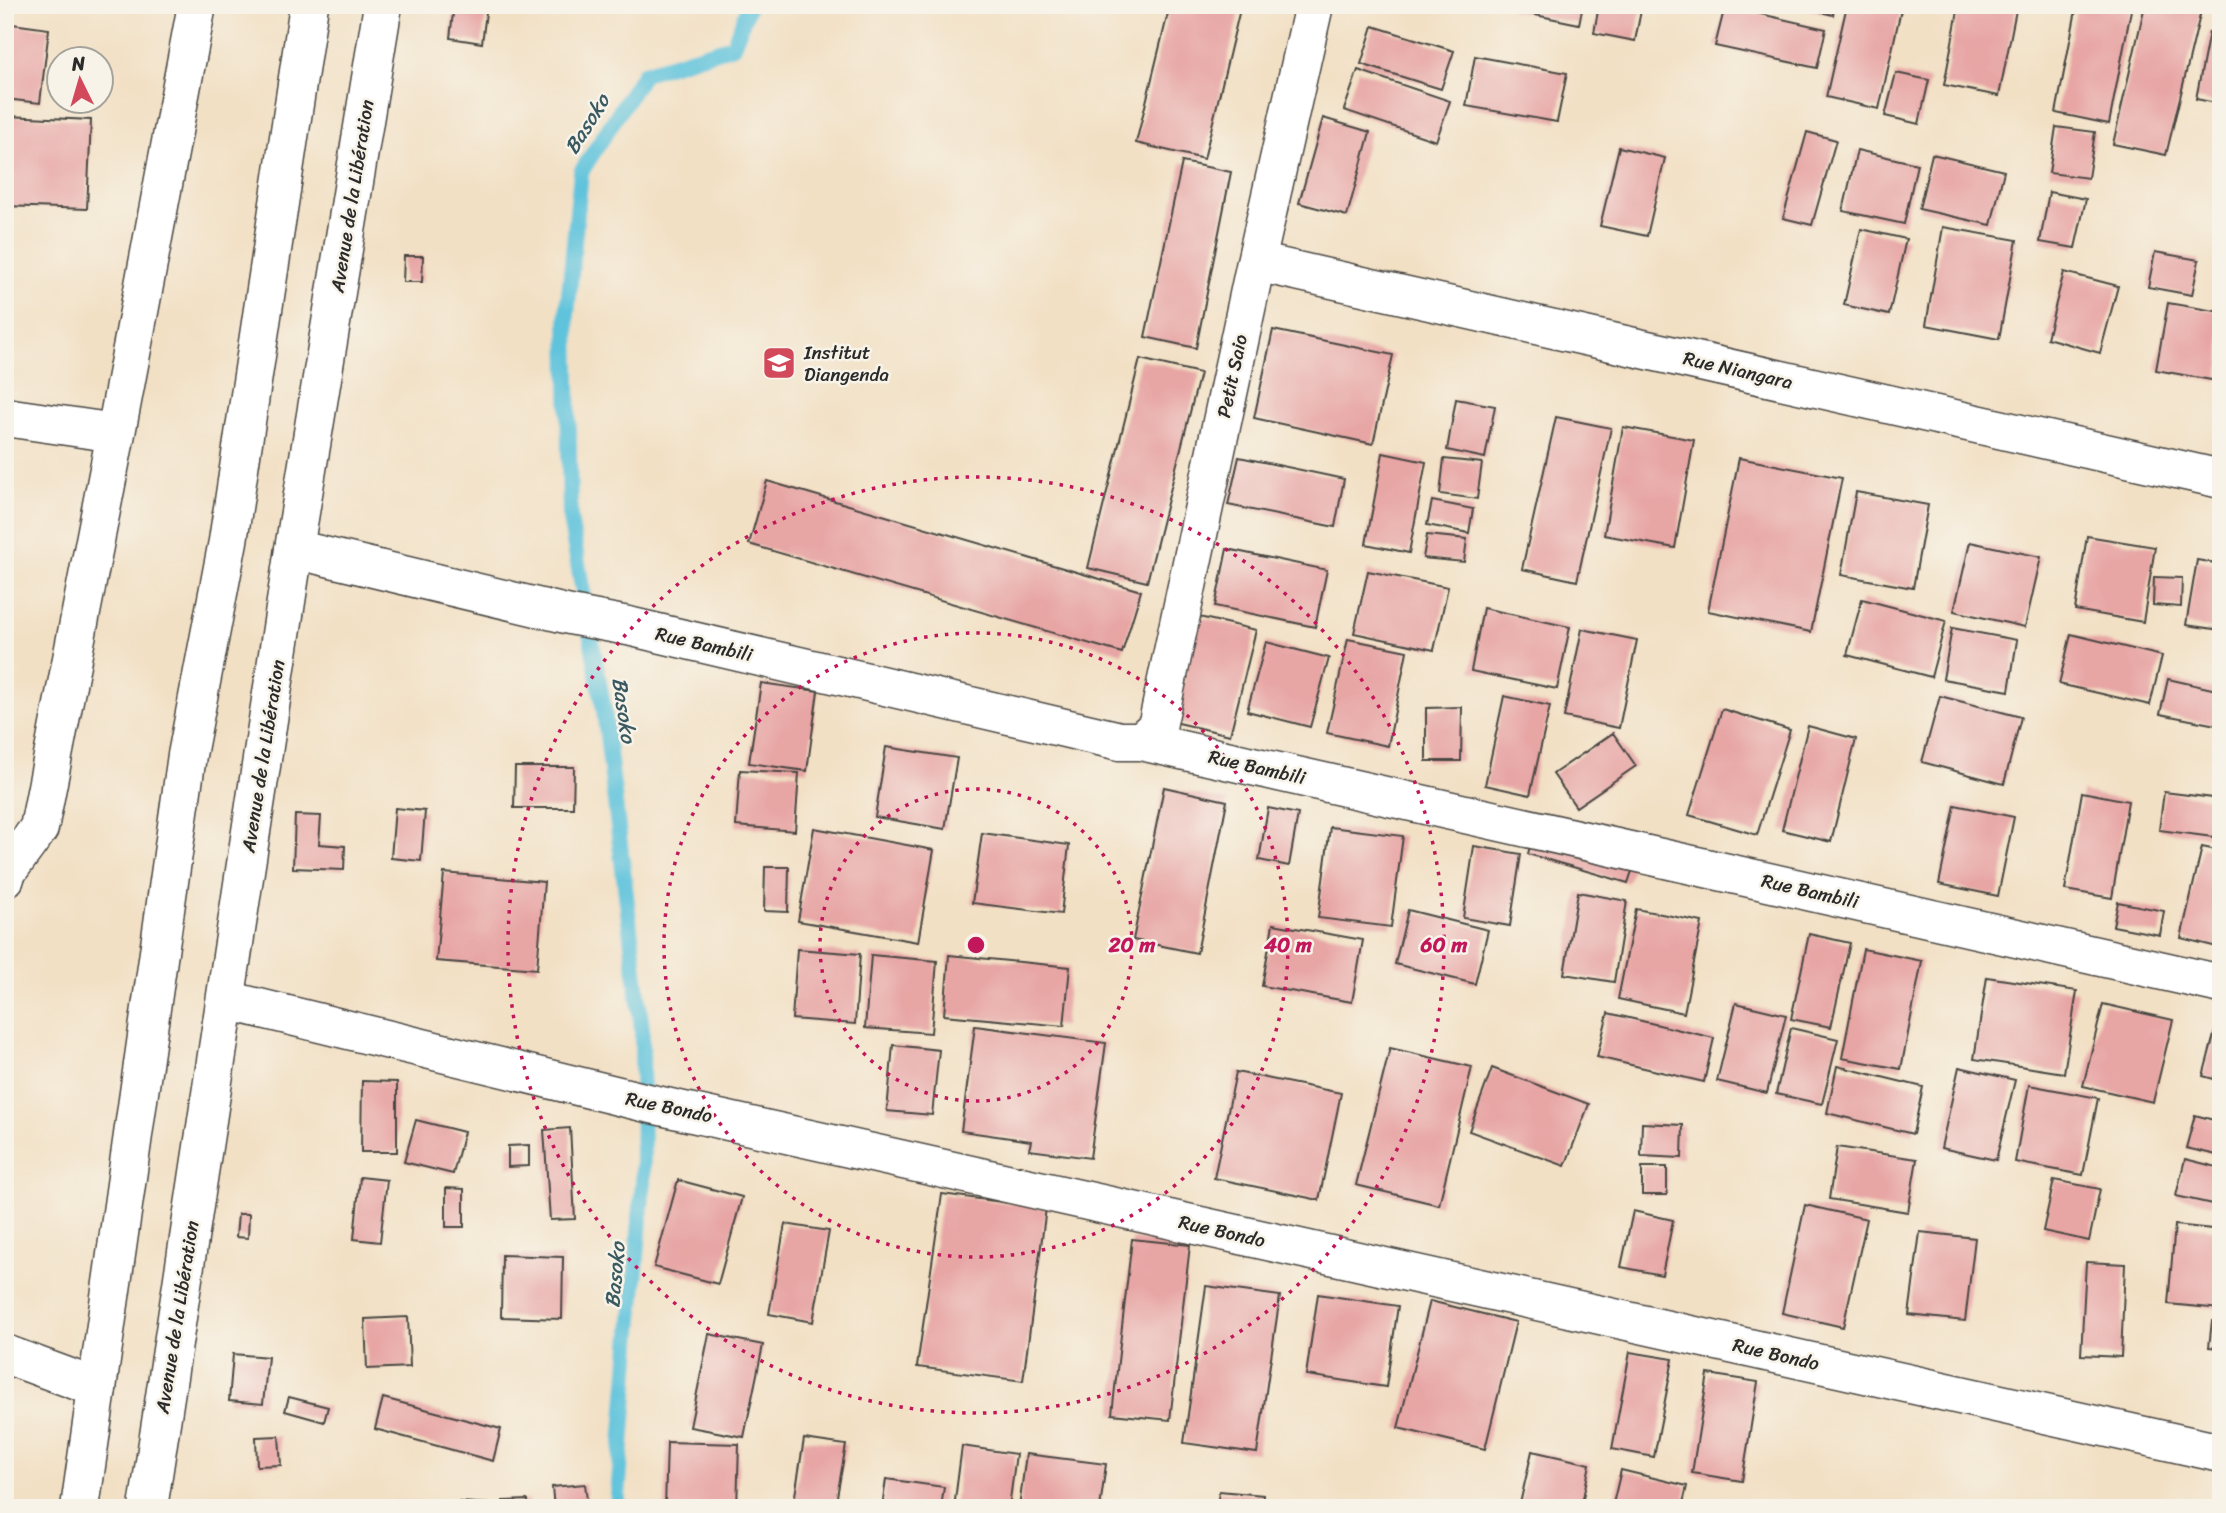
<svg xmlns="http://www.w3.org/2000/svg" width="2226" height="1513" font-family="Sriracha,sans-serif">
  <rect width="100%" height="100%" fill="#f7f3e8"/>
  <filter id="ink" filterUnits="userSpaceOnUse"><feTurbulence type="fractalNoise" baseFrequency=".0143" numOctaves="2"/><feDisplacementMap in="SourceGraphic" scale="14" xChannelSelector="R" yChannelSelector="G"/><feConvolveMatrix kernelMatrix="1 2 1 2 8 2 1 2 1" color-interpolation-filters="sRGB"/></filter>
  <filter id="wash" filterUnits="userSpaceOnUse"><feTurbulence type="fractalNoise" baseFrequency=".00686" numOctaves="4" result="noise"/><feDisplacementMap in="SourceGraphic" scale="28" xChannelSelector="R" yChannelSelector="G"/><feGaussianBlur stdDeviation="1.57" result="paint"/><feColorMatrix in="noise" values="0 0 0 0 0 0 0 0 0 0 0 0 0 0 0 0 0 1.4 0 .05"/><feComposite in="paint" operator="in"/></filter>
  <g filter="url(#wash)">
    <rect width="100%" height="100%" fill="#f2e0c5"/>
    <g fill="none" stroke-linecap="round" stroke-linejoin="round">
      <path stroke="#5ec3dc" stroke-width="16" d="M617,1508l26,-327 -1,-152 -38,-319 -34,-191 -3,-205 14,-142 63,-99 89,-27 16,-41"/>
    </g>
    <g id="blocks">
      <path fill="#e7a5a4" d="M454,5h33l-5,38 -32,-5z
        M1170,5h71l-37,154 -68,-16z
        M1512,5h71l-4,19 -68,-14z
        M1599,5h43l-7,36 -41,-8z
        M1791,5h44l-2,10z
        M1847,5h55l-23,104 -53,-12z
        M1959,5h58l-18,91 -55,-11z
        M2077,5h55l-23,119 -53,-11z
        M2145,5h29l27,6 -35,144 -53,-11z
        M1725,6l101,23 -9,39 -102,-22z
        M5,23l44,6 -9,74 -35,-4z
        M1373,26l81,25 -13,38 -80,-25z
        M2209,32l12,2v70l-25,-5z
        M1475,56l92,17 -10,49 -91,-16z
        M1358,70l92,31 -14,40 -92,-31z
        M1896,73l33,7 -10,44 -34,-8z
        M7,116l84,4 -4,89 -82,-3z
        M1323,118l47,14 -23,84 -48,-13z
        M2056,127l39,5 -7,46 -39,-5z
        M1807,132l29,8 -24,85 -29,-7z
        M1619,147l46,11 -18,78 -47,-10z
        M1857,150l60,14 -13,60 -61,-13z
        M1932,154l72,17 -13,54 -72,-16z
        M1182,162l49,10 -35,176 -51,-11z
        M2049,192l37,7 -11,49 -35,-6z
        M1943,227l74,13 -18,99 -73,-14z
        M1861,229l45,10 -17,76 -45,-10z
        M2155,252l44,8 -7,35 -44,-8z
        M404,256h19l-1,26h-19z
        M2064,272l54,14 -18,67 -53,-15z
        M2168,303l53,9v49l-4,20 -61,-11z
        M1273,330l120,25 -20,89 -119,-26z
        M1140,359l60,14 -53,209 -59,-14z
        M1456,399l39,7 -10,52 -38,-8z
        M1556,417l55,11 -34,153 -55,-12z
        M1623,427l71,13 -19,108 -71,-13z
        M1383,453l43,9 -17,91 -43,-9z
        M1239,457l105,22 -9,48 -107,-22z
        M1739,458l103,20 -31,154 -103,-21z
        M1444,459l38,4 -5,36 -37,-5z
        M767,481l374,110 -19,62 -373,-109z
        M1856,492l72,13 -15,83 -72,-13z
        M1432,501l41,8 -4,24 -42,-8z
        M1427,535l40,4 -3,23 -41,-4z
        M2087,536l68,11 -12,75 -68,-12z
        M1970,542l71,15 -16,70 -71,-16z
        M1227,549l100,21 -12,57 -100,-21z
        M2197,560l24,4v66l-35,-5z
        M1368,571l80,16 -14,63 -80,-17z
        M2154,577l28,1 -1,29 -28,-2z
        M1862,599l84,22 -15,56 -84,-22z
        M1483,608l87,19 -13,62 -86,-18z
        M1199,617l57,13 -26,105 -56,-13z
        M1952,628l65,12 -8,51 -66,-12z
        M1582,629l55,11 -18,88 -55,-11z
        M2071,634l91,22 -12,49 -91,-21z
        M1348,639l59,12 -19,95 -61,-13z
        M1266,642l63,16 -19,69 -63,-16z
        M2168,679l53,12v35l-61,-12z
        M761,683l57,8 -11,80 -58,-8z
        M1504,696l46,10 -20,89 -45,-10z
        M1940,696l81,21 -17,67 -82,-22z
        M1462,707l-1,54h-35v-53z
        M1722,709l68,21 -33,105 -68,-20z
        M1808,726l48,13 -25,103 -49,-12z
        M1613,733l23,33 -60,41 -23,-33z
        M886,747l71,11 -12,71 -70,-12z
        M515,767h59l-1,41h-59z
        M740,770l59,3 -4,58 -59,-5z
        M1164,787l63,14 -30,152 -64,-13z
        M2082,792l46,9 -16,97 -47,-8z
        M2164,792l57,7v39l-62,-8z
        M1955,805l59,12 -16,79 -59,-12z
        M395,808l30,3 -4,50 -30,-3z
        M1268,808l30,6 -9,52 -30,-6z
        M295,815l26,1 -2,28 26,2 -1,24 -51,-2z
        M1330,827l73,9 -12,91 -73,-9z
        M814,828l120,22 -16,92 -120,-21z
        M982,833l87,12 -8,69 -89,-11z
        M1533,833l102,29 -7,21 -100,-29z
        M1474,846l47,8 -11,72 -47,-8z
        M2202,847l19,4v97l-40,-10z
        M765,867h24l-1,45 -24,-1z
        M444,873l100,9 -7,87 -101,-8z
        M1578,892l49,9 -13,81 -50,-8z
        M2118,902l46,9 -4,24 -47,-9z
        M1636,909l66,13 -18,91 -66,-14z
        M1408,910l80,20 -13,54 -80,-20z
        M1273,924l90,16 -11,62 -90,-16z
        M1809,934l41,9 -19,84 -40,-8z
        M797,949l63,5 -5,70 -63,-5z
        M1863,949l59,12 -21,108 -59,-11z
        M871,955l66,6 -6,72 -66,-5z
        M949,955l121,12 -6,59 -120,-11z
        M1987,977l90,14 -13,82 -90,-14z
        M1736,1003l50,12 -19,78 -50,-12z
        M2103,1004l70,16 -20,82 -70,-16z
        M1608,1013l106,25 -10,44 -107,-25z
        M2218,1020h3v61l-18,-5z
        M975,1026l131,17 -16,115 -61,-8 2,-9 -70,-10z
        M1791,1028l47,11 -16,65 -46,-10z
        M893,1045l46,5 -7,65 -45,-4z
        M1390,1048l82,19 -33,138 -83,-20z
        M1837,1066l86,21 -10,47 -86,-21z
        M1959,1067l56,13 -19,80 -55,-12z
        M1492,1068l97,36 -24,62 -96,-35z
        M1236,1072l105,21 -22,107 -105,-22z
        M362,1081l35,1v70h-36z
        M2029,1085l69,13 -15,77 -68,-13z
        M2195,1115l26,7v34l-35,-8z
        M416,1120l48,12 -11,42 -49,-12z
        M1642,1123l41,2 -1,33 -41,-2z
        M570,1128l5,91 -25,1 -6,-90z
        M529,1145v21l-21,1v-21z
        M1837,1147l80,12 -9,53 -79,-13z
        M2185,1159l36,9v38l-45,-10z
        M1642,1167h25v28h-25z
        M360,1177l27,3 -7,62 -26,-3z
        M678,1180l64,17 -24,87 -64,-17z
        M2054,1180l46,9 -11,52 -46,-10z
        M446,1188l18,1v38h-18z
        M942,1194l104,14 -23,173 -106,-14z
        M1805,1205l62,14 -24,108 -61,-14z
        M1633,1211l40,9 -11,55 -41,-8z
        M238,1214h11l-1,24 -12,-1z
        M785,1224l44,7 -16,91 -44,-8z
        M2175,1225l46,5v79l-53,-5z
        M1920,1232l55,6 -10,83 -56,-6z
        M1132,1239l58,6 -20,175 -58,-6z
        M502,1255l61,2 -1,62 -61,-2z
        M2086,1262l39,2 -4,93 -40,-2z
        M1206,1286l74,10 -23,157 -73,-10z
        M1318,1294l80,12 -12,81 -80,-12z
        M1430,1301l86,21 -31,127 -87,-21z
        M408,1317l2,50 -43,2 -2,-50z
        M2212,1321l9,1v26l-12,-1z
        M709,1334l54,11 -19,92 -54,-10z
        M1630,1352l43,7 -19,98 -42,-8z
        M233,1354l35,3 -5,47 -34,-3z
        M1708,1374l50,8 -16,99 -50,-8z
        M289,1397l39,10 -4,15 -39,-11z
        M383,1398l118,31 -8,32 -118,-32z
        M279,1436l2,29 -24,1 -1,-29z
        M804,1439l42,6 -11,63h-42z
        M667,1442l72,2 -2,64h-72z
        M962,1446l54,8 -7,54h-55z
        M1532,1451l58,13 -9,44h-62z
        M1026,1454l80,10 -6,44h-81z
        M1621,1470l66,16 -5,22h-70z
        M886,1479l58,8 -3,21h-59z
        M585,1484l3,24h-34l-2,-21z
        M1219,1491l44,4 -1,13h-45z
        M528,1500v8h-25v-7z
        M395,1501l40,3v4h-40z
        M459,1502l32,2v4h-32z"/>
    </g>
  </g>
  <g filter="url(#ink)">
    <use href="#blocks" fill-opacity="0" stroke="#494642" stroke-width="2"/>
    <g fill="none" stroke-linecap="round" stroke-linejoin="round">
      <defs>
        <path id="minor" d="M1256,262l965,217
          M5,417l111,16
          M294,549l276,66 58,11 492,115h21l1080,243
          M1141,741l16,-14 99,-465 58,-257
          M5,878l1,-5 33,-45 77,-395 81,-428
          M226,1000l417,102 1578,351
          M5,1354l92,34"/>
        <path id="trunk" d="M80,1508l107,-753 41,-214 81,-536
          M148,1508l146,-959 89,-544"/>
      </defs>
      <use href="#minor" stroke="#494642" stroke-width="41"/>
      <use href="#trunk" stroke="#494642" stroke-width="41"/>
      <use href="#minor" stroke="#fff" stroke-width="38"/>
      <use href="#trunk" stroke="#fff" stroke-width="38"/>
    </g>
  </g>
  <g fill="none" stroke="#c2185b" stroke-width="3.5" stroke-dasharray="3.5 7">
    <circle cx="976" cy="945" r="156"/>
    <circle cx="976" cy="945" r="312"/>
    <circle cx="976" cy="945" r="468"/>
  </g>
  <defs>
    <symbol id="school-square" viewBox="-11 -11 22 22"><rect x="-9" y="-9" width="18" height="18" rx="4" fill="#d1495b" stroke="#f7f3e8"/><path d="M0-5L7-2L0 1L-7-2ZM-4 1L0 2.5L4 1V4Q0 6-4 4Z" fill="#fff"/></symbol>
  </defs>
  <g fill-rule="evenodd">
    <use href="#school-square" x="760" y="344" width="38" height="38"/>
  </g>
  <g text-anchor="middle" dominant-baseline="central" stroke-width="5" stroke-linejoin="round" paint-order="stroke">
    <g font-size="19" fill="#2b2b2b" stroke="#f7f3e8">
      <text transform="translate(352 196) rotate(-81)">Avenue de la Libération</text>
      <text transform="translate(1738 370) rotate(13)">Rue Niangara</text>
      <text transform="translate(1232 376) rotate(-78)">Petit Saio</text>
      <text transform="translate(704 644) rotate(13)">Rue Bambili</text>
      <text transform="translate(263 756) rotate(-81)">Avenue de la Libération</text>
      <text transform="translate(1257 767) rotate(13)">Rue Bambili</text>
      <text transform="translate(1810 891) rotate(13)">Rue Bambili</text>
      <text transform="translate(669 1107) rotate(12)">Rue Bondo</text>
      <text transform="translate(1222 1231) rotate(13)">Rue Bondo</text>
      <text transform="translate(177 1317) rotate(-81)">Avenue de la Libération</text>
      <text transform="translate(1776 1354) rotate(13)">Rue Bondo</text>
    </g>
    <g font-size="19" fill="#2b2b2b" stroke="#f7f3e8" text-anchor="start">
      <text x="804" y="352">Institut<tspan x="804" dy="22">Diangenda</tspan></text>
    </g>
    <g font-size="21" font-style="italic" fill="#3a5960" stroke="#f7f3e8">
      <text transform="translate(587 124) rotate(-58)">Basoko</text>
      <text transform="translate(624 710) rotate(82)">Basoko</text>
      <text transform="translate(615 1275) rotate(-85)">Basoko</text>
    </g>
  </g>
  <circle cx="976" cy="945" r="10" fill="#c2185b" stroke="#f7f3e8" stroke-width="3.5"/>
  <g font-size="21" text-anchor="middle" font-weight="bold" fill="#c2185b" stroke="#f7f3e8" stroke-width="5" stroke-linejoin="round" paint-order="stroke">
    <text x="1132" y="952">20 m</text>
    <text x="1288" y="952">40 m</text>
    <text x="1444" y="952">60 m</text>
  </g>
  <rect width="2226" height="1513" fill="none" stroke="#f7f3e8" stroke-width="28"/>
  <g transform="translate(80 80) rotate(355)"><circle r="33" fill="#f7f3e8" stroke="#a5a39c" stroke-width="2"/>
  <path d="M0-5L12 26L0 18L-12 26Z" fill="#d1495b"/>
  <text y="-10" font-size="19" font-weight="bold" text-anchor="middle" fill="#2b2b2b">N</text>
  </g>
</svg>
